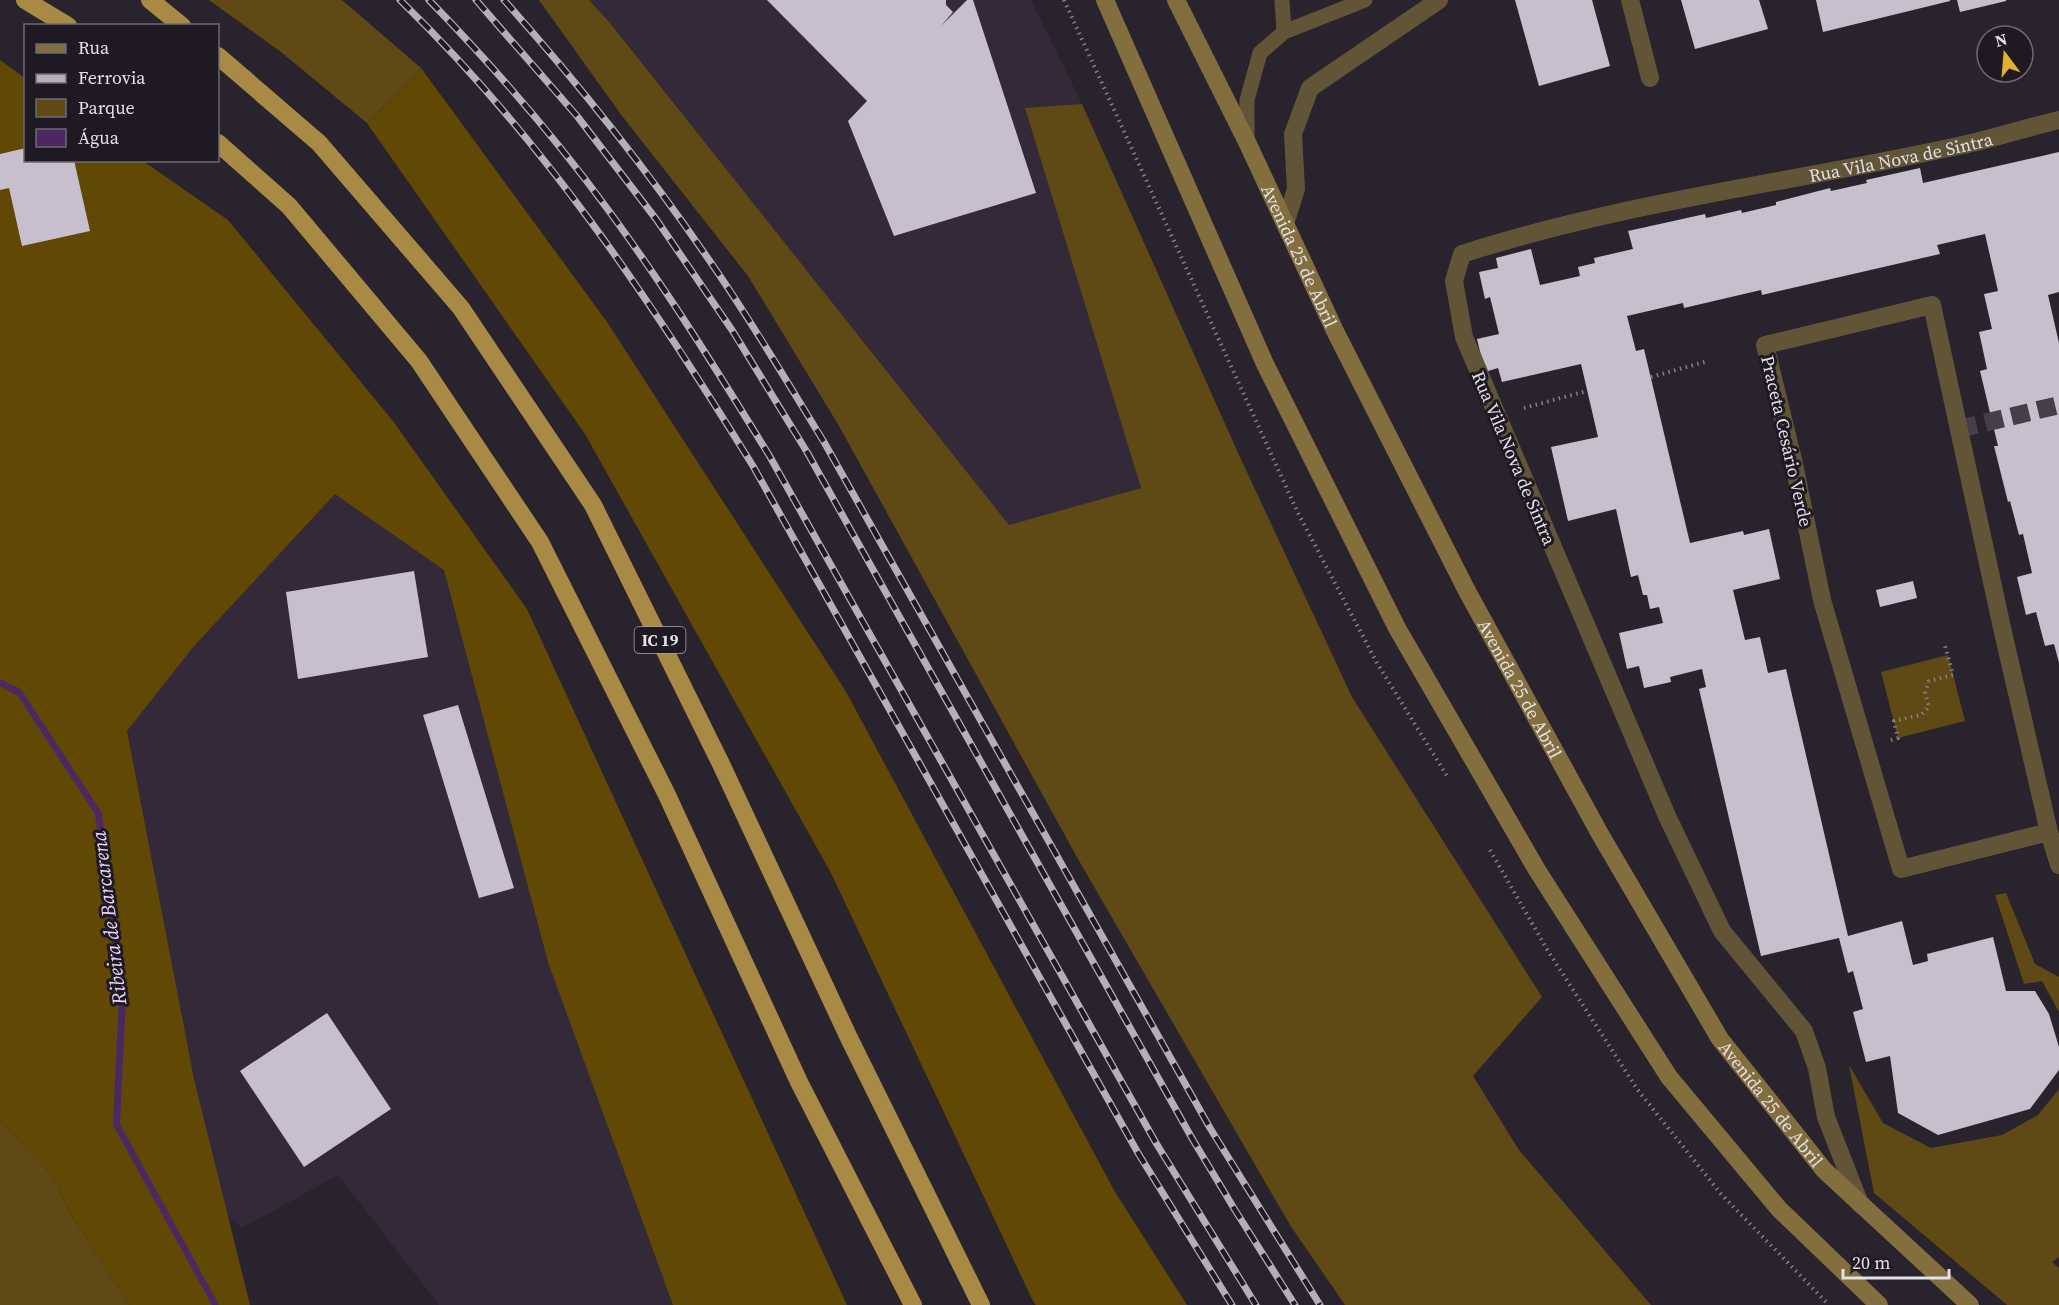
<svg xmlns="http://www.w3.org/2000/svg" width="2059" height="1305" font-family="'Source Serif 4',serif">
  <rect width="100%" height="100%" fill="#29232d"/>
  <path fill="#332939" d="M589,0h442l51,104 -57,4 116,380 -132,37 -399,-502z
    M393,472l109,135 208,698h-271l-101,-130 -96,53 -34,-26 -118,-508 202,-185z"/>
  <path fill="#5f4915" d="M209,0h133l79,68 -54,55 -86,-71z
    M539,0h50l21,23 399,502 132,-37 -116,-380 57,-4 157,351 113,242 190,300 -69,79 46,74 132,155h-306l-55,-80 -212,-366 -239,-433 -91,-150 -126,-160z
    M1948,655l17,66 -67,17 -17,-66z
    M2006,893l29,71 24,13v35l-17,-31 -18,3 -29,-89z
    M1849,1065l34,58 48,25 71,-13 36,-20 21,-26v168l-7,5 7,6v37h-52l-133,-112z
    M0,1121l53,55 18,39 59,90h-130z"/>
  <path fill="#614805" d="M0,60l25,18 1,82 117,1 85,59 165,201 134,188 320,696h-174l-125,-343 -104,-392 -109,-76 -141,152 -67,85 67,348 56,226h-120l-59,-90 -18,-39 -53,-55z
    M421,68l186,254 238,368 270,502 72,113h-151l-3,-4 -202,-428 -246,-439 -218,-311z"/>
  <path fill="#4c2862" d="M0,679l21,10 81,124 24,182 -6,129 99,181h-7l-99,-180 6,-130 -24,-181 -77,-118 -18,-10z"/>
  <path fill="#c7bfcd" d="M767,0h179v5l7,7 -12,14 26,-26h6l63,193 -142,43 -46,-115 19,-20z
    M1515,0h77l18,66 -71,20z
    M1681,0h78l9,29 -73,20z
    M1816,0h134v1l-127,31z
    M1957,0h49v1l-46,11z
    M26,148v12h48l16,71 -68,15 -13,-58 -9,2v-36z
    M2059,152v140l-11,3 11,48v320l-5,-19 -9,2 -9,-34 -10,3 -9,-38 15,-4 -9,-39 -4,1 -9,-34 -2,1 -14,-56h4l-18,-75 7,-2 -8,-37 13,-3 -8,-35 14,-3 -13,-57 -48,11 3,9 -178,41 -1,-5 -77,18 -1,-5 -56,13 9,35 8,-2 46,194 53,-12 1,4 25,-6 11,50 -47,11 12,50 15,-3 8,36 18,-4 62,267 54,-15 11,44 15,-4 -1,-7 66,-17 13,54h29l14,23 10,33v23l-29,39 -92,26 -40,-22 -8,-57 -24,6 -13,-50 10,-3 -10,-38 -5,2 -9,-35 -78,18 -62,-267 7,-2 -4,-18 -32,8 1,5 -27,6 -5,-22 -12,3 -8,-36 44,-10 -4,-16 -9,2 -3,-14h-4l-5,-20 -7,2 -15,-68 -48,12 -17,-74 47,-10 -17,-73 -79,18 -4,-14 -13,4 -8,-33 22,-5 -9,-37 -5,2 -6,-27 19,-4 -2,-10 35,-9 9,36 40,-9 -2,-9 17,-4 -1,-5 39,-9 -5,-18 77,-17 1,4 35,-8 1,3 34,-8v-3l54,-14 1,3 36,-8 -1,-3 54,-12 3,15z
    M414,571l14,86 -130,22 -12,-87z
    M1913,581l4,17 -37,9 -4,-17z
    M458,705l56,183 -35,10 -56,-183z
    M327,1013l64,96 -87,58 -64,-96z"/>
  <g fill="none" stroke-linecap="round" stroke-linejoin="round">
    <path stroke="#453f49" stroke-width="18" stroke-dasharray="18 9" stroke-linecap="butt" d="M1959,429l100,-24"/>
    <path stroke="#858088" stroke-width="4" stroke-dasharray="1.5 4.5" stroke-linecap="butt" d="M1064,0l234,513 79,150 70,113
      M1651,377l57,-16
      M1524,408l63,-17
      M1891,740l7,-2 -4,-17 27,-6 8,-8 -4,-14 4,-12 24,-6 -9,-33
      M1490,850l58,101 89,138 84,105 108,111"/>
    <path stroke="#615437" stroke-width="15" d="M1282,0l2,32
      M1247,142v-42l13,-47 24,-21 81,-32"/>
    <g stroke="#615437" stroke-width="18">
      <path d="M1630,0l20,78"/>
      <path d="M1285,224l11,-35 -3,-55 17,-46 129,-88"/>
      <path d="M2049,832l-148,37 -79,-269 -28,-136 -29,-119 167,-40 70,323 47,204 10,33"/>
      <path id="s1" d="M1860,1204l-34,-87 -9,-49 -13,-37 -82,-100 -55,-115 -203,-479 -10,-56 8,-27c161,-52 331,-72 496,-108 34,-7 67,-18 101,-26"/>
    </g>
    <g stroke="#836e3e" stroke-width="18">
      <path d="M1105,0l160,364 132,264 140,242 132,207 110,132 100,96"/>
      <path id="s2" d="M1176,0l71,142 88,189 132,260 133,243 120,205 104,131 146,135"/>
    </g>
    <path stroke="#a88a44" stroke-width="18" d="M25,0l43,26
      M150,0l32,26
      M218,56l101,87 142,165 132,197 128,259 128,274 132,267
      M218,143l71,63 130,155 121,181 127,253 132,287 114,223"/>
    <defs>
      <path id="rail" d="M400,0c143,139 249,298 353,466l385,687 94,152
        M429,0c64,66 126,137 180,211 58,79 109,161 160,244l387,688 100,162
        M476,0l101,116 79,103 76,111 75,122 386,688 42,70 60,95
        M504,0c73,82 141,167 203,257 42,60 79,123 117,185l386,686 110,177"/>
    </defs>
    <use href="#rail" stroke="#b4b0b8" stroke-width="7"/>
    <use href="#rail" stroke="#1f1923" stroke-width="4.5" stroke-dasharray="14" stroke-linecap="butt"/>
  </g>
  <g text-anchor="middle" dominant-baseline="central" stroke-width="6" stroke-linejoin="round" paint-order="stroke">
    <rect fill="#1f1923" stroke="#a9a4ac" stroke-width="1.5" x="634.5" y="627" width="51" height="26" rx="4.5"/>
    <g font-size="16" font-weight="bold" fill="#e4e0e7">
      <text x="660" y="640">IC 19</text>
    </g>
    <g font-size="18" fill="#e4e0e7" stroke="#1f1923">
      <text stroke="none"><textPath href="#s1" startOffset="1494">Rua Vila Nova de Sintra</textPath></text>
      <text stroke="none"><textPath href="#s2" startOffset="284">Avenida 25 de Abril</textPath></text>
      <text transform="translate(1787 441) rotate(77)">Praceta Cesário Verde</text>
      <text transform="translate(1514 458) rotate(67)">Rua Vila Nova de Sintra</text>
      <text stroke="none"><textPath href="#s2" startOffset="770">Avenida 25 de Abril</textPath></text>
      <text stroke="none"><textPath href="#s2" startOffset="1256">Avenida 25 de Abril</textPath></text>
    </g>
    <g font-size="20" font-style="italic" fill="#ebd6fa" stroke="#1f1923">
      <text transform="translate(109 918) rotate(-97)">Ribeira de Barcarena</text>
    </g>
  </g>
  <rect x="24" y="24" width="195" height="138" fill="#1f1923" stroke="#6e6971" stroke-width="1.5"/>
  <rect x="36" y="44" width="30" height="9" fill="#836e3e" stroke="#6e6971" stroke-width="1.5"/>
  <text x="78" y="54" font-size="18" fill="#e4e0e7">Rua</text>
  <rect x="36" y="74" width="30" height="9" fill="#b4b0b8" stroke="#6e6971" stroke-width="1.5"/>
  <text x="78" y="84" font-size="18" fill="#e4e0e7">Ferrovia</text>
  <rect x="36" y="99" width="30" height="18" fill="#5f4915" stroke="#6e6971" stroke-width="1.5"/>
  <text x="78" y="114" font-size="18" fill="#e4e0e7">Parque</text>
  <rect x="36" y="129" width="30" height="18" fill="#4c2862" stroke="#6e6971" stroke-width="1.5"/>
  <text x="78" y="144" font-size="18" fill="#e4e0e7">Água</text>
  <g transform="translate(2005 54) rotate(344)"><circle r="28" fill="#1f1923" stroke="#6e6971" stroke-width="1.5"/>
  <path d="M0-4.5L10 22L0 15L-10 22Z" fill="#e0b034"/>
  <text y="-9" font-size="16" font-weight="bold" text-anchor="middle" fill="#e4e0e7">N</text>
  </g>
  <path d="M1843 1269v9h106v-9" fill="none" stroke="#e4e0e7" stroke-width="3"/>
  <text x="1852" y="1269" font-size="18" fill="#e4e0e7" stroke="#1f1923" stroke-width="4.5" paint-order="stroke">20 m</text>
</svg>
